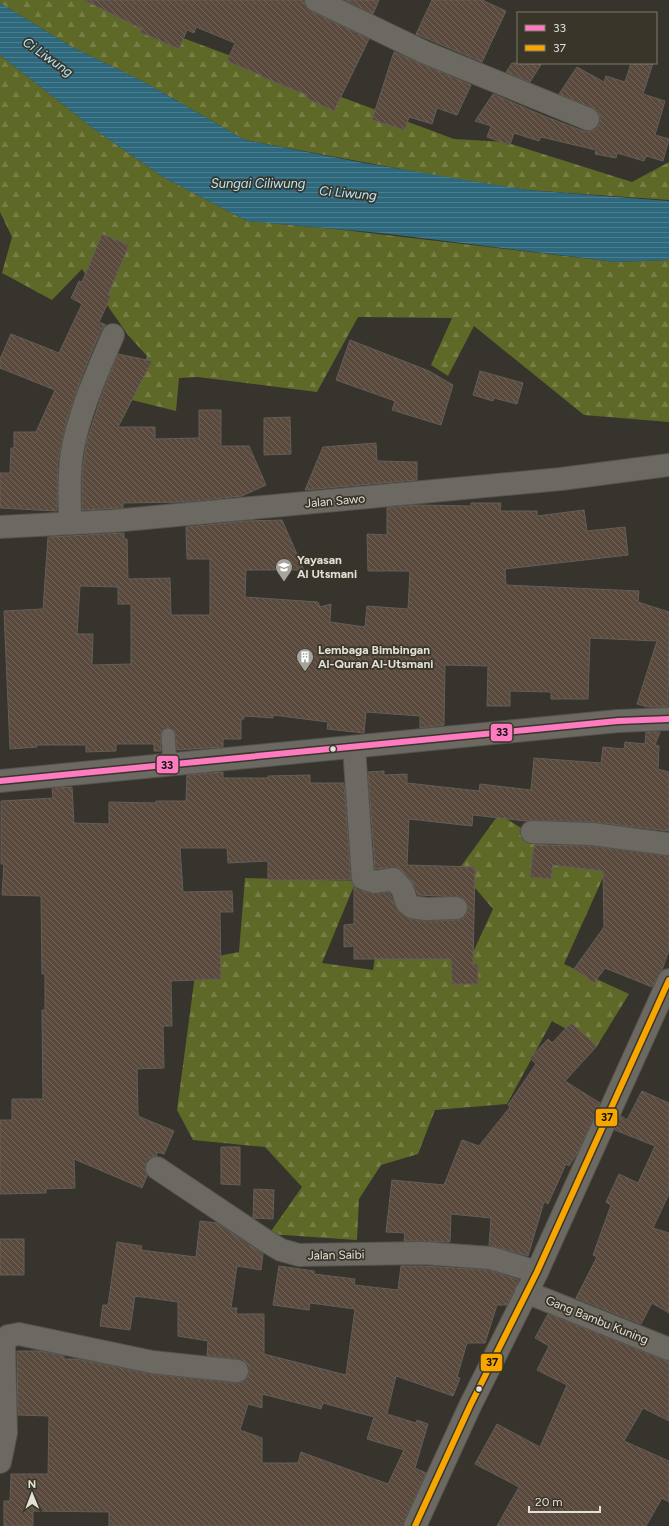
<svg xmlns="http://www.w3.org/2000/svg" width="669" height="1526" font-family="Figtree,sans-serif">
  <defs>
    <pattern id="forest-firs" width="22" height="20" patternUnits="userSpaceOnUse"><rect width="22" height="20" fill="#5f6927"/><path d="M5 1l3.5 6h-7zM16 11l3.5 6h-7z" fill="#767e46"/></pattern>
    <pattern id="water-rules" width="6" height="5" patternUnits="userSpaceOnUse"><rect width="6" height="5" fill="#2e687c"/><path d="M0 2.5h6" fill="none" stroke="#4c7d8e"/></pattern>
    <pattern id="building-back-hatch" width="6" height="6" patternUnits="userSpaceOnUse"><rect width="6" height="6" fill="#5a4a3e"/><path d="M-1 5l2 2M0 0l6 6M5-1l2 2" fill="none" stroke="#726459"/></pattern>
  </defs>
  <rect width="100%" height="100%" fill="#36342d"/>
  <path fill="url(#forest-firs)" d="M0,0h101l-1,7 354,132 51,3 127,40 37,-20v38l-142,-10 -78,-12 -204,-38 -101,-58 -74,-36 -70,-43z
    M0,55l94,74 69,48 84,44 88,8 281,33 53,-2v162l-85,-7 -110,-89 -26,50 -17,-11 21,-47 -94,-1 -41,75 -119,-15 -19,1 -3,33 -44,-11 15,-44 -19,-21 -46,-66 -30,31 -50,-27 10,-36 -12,-25z
    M499,814l71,45 36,12 -42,93 65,30 -32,52 -45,-25 -45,83 -72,6 -17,44 -37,11 -22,34 -2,41 -88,-6 33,-47 -37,-40 -72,-7 -16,-30 20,-150 42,-8 6,-74 111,3 -34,82 51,7 5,-31 91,22 24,-52 -34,-40z"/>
  <path fill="url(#water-rules)" d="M0,3l70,43 74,36 101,58 119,23 163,27 142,11v59l-53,2 -235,-29 -134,-12 -84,-44 -69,-48 -94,-74z"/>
  <path fill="url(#building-back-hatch)" stroke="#625e59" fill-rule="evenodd" d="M84,0h220l2,7 5,4 58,28 -35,72 -28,-13 1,-3 -47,-19v-1l-33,-14 8,-18 -39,-16 -2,6 -7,-3 -8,19 -39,-17 2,-3z
    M345,0h34l-6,14z
    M432,0h50l24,11 -24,51 -66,-28z
    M394,52l77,33 -14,30 -20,-7 -5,16 -23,-7 -4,13 -33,-10z
    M512,63h30l-12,19 -24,-10z
    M631,63h22l-10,31 22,7 -10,34 14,4 -6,22 -17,-5 -2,5 -27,-8 -1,5 -21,-4 1,-4 -55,-13 -2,4 -25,-8 -4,12 -23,-8 4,-11 -16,-5 18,-27 51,22 39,15h7l6,-2 4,-6v-6l-2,-6 -39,-17 18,-27 27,15 2,-6 19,6z
    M102,234l27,11 -21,50 3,1 -12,26 7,3 -5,5 -18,43 -16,46 -9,42 -1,50 -57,-3v-35h10l1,-25h3v-16h22l19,-42 -55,-22v-9l11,-25 48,19 23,-49 -11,-6 8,-17 3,1z
    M350,340l79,31 24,14 -12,40 -49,-15 3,-9 -59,-21z
    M118,354l34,7 -34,66h37v12l44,-1v-28h22v36h28l17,39 -24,11 -58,6 -61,1v5l-41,2v-39l5,-30 14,-44z
    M480,371l43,12 -6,21 -23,-6 -1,3 -20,-6z
    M290,417l1,37 -27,1v-37z
    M376,443l1,18 40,1v18l-112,10 18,-43z
    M471,503h30l-1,8h37v5l47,-6 3,21 38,-4 3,28 -123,14 1,16 133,6 -1,11 31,10 -1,95h-20l-11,-3 20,-63 -67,-3 -2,61h-37v-7l-41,-1v15h-23l1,-40 -43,-1 -1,60 -24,3v-12l-54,-4 -2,21 -37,-4 1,-7 -55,-7v3l-29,-2v3h-3v20h-18v8l-46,3 -2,-19 -7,-4 -7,5v19h-7v-7h-38v7l-30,1v-7h-50l1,2 -27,2 -6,-138 39,-2 5,-72 76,-4v6h3l1,40 42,-1 1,37h39v-56h-23l-1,-32 60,-6 36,-1 22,50h-58l-1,27 73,5 2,5 11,-3 -1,18 35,5 2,-21 41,3 2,-38h-42l-1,-37 20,1v-27l30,-3 54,1zM80,586l38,1v17h13v60l-39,1 1,-31h-16z
    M646,732h14l-5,13 4,1 -1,23 11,3v59l-75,-9 -62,-2 -6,1 -53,-6 -1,11 -63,-7 -2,46 68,2 -2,97h5v20h-26l-1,-25h-97v-13l-10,1v-22l10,-1v-38l17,8 18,-2 10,20 11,7 16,2 31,-1 6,-2 4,-4 1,-6 -2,-7 -4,-4 -44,-2 -7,-16 -14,-12 -22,2 -7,-97 16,-1v4l23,-1v9l72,8 1,-7 51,6 3,-32 67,5 2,-16 21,2 1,-7 20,2z
    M223,772v6h45v-2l42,-1v8h34l7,97h-83v-19l-40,2 -1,-15h-47l3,44 49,-1 1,21h-13l1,67 -50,2 1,45h-9l1,42 -27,1 1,47 36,15 -10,23 -6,-2 -2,4 -5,1 -5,4 -1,7 2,8 -5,12 -68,-29 1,29 -29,1v4l-46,1v-74h12v-21h31l-1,-89h3v-36h-3l-1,-78 -39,-1 2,-31h-3v-63l52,-3 -1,-10 20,-1 2,36 35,1v-22l47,1v-2h30l1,-26z
    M534,845l57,1 78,10v94l-7,20 -10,17 -47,-19 -11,15 -20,-14 30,-42 -1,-56 -50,-6 -2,14 -21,-2z
    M571,1023l26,23 -32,35 35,22 -22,49 -9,14 -3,-2 -18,40 -4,-2 -16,54 -39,-11 2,-27 -40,-4 -1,28 -46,-1 1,-8 -19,-1 6,-52 52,5 18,-45 17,6 31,-39 -2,-2 28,-41 -6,-6 18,-19 4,4z
    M642,1091l27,12v91l-16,34 16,5v80l-17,-10 -11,21 -65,-26 21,-41 -4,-2 18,-50 -5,-3 13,-28 19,9 17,-37 -40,-16 6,-14 6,4z
    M221,1147h19v38l-19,-1z
    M254,1189l20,1 -1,29 -20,-1z
    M200,1221l17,2 46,31 -2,16 -24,-4 -6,42h6l-1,6h28v40l82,21 9,-66 -45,-6 -1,7 -36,-5 6,-39 35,5v3l41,5 -1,6 44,5 3,-24h22l66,4 30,10 -12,25h-10l-12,38h-18l-10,34 3,1 -7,18 -57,-20 -9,38 29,9 1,-3 11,4 -13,44 11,5 -24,53h-293v-14l-76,-1v15h-29v-25h6l1,-27h37l1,-58 -31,-1 -1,-64h24l23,5v3h13l74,15 85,9 6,-1 5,-4 2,-5v-7l-5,-5 -37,-6 1,-14 -30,-5v-34l-43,-6 -5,34 -30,-4 3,-21h5l9,-63 25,4 -1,4 55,7zM262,1394l59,15 2,-6 51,14 -7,22 37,11 -16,34 -87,-32 -3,11h-36v-25l-22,-8 8,-26 14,4z
    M0,1239h24v36h-24z
    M548,1314l121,48v59l-26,-13 -19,33 45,20v41l-7,-4 -16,28h-149l22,-39 -44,-23 22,-40 43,23 27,-62 -30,-15 12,-24 -14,-8z"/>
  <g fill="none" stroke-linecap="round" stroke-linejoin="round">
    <defs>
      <path id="service" d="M168,735l2,30"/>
      <path id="minor" d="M316,0l108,52 164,67
        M70,523c0,-23 -2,-47 2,-70 7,-41 25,-80 41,-118
        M0,527l113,-6 448,-42 108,-14
        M354,747l9,131 12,4 18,-3 9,9 5,15 5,4 14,2 30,-1
        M532,832l60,2 77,10
        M157,1168l109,73 15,9 18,5 124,-2 68,5 46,14
        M526,1292l143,57
        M0,1432l6,1 -6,29
        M6,1433l-2,-89 4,-8 11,-2 133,28 85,9"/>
      <path id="tertiary" d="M0,781l618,-60 51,-2
        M415,1526l55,-120 67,-134 132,-292"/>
    </defs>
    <use href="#service" stroke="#55534c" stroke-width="15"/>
    <use href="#minor" stroke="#55534c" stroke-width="24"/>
    <use href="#tertiary" stroke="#55534c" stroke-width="24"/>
    <use href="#service" stroke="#6c6963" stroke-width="13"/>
    <use href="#minor" stroke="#6c6963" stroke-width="22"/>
    <use href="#tertiary" stroke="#6c6963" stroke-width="22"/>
    <defs>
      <path id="bus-1" d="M0,781l618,-60 51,-2"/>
      <path id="bus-2" d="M415,1526l55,-120 67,-134 132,-292"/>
    </defs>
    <use href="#bus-1" stroke="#3a3529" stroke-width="9"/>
    <use href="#bus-2" stroke="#3a3529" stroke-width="9"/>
    <use href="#bus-1" stroke="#fe7ac1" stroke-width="6"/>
    <use href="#bus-2" stroke="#f7a600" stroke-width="6"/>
  </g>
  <defs>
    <symbol id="school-pin" viewBox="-11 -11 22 30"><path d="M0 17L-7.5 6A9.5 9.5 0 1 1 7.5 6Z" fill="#a6a49c" stroke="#3a3529"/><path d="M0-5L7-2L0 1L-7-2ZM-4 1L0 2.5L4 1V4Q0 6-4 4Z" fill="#fff"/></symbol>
    <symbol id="building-pin" viewBox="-11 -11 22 30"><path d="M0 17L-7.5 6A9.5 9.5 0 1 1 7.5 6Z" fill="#a6a49c" stroke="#3a3529"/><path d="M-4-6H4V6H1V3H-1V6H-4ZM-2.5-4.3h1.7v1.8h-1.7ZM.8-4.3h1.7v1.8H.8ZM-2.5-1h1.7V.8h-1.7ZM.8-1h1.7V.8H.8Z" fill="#fff"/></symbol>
  </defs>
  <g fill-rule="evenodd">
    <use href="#school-pin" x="274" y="557" width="20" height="27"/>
    <use href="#building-pin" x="295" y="647" width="20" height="27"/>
  </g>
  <g fill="#e3e0d8" stroke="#3a3529" stroke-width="1.5">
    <circle cx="333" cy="749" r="3.5"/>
    <circle cx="479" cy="1389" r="3.5"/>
  </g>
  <g text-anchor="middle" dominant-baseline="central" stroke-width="3.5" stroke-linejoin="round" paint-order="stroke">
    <g font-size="12" fill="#e3e0d8" stroke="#3a3529">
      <text transform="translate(335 501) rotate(-5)">Jalan Sawo</text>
      <text transform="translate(336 1255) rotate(-1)">Jalan Saibi</text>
      <text transform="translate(597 1320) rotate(22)">Gang Bambu Kuning</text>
    </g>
    <g font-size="12" font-weight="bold" fill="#e3e0d8" stroke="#3a3529" text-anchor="start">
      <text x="297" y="560">Yayasan<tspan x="297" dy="14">Al Utsmani</tspan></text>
      <text x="318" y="650">Lembaga Bimbingan<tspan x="318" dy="14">Al-Quran Al-Utsmani</tspan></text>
    </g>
    <g font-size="13" font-style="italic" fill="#b3e8fe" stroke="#3a3529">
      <text transform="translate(48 57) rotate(35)">Ci Liwung</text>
      <text x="258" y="183">Sungai Ciliwung</text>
      <text transform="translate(348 193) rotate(5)">Ci Liwung</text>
    </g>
  </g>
  <g stroke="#3a3529" stroke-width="1.5">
    <rect x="490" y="723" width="23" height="19" rx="4" fill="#fe7ac1"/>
    <rect x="156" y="755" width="23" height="19" rx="4" fill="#fe7ac1"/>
    <rect x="595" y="1108" width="23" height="19" rx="4" fill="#f7a600"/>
    <rect x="480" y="1353" width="23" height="19" rx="4" fill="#f7a600"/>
  </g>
  <g font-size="11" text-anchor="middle" font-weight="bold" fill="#111">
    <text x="502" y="736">33</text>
    <text x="167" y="769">33</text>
    <text x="607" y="1121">37</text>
    <text x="492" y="1366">37</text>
  </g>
  <rect x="517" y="12" width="140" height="52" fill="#3a3529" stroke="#7e796f"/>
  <rect x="525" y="25" width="20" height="6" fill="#fe7ac1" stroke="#7e796f"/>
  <text x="553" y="32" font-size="12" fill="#e3e0d8">33</text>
  <rect x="525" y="45" width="20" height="6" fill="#f7a600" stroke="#7e796f"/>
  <text x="553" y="52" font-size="12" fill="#e3e0d8">37</text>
  <g transform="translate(32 1494) rotate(359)" stroke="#3a3529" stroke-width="3" paint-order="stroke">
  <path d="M0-3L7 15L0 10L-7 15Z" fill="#e3e0d8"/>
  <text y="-6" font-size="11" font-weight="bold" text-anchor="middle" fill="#e3e0d8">N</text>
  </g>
  <path d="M529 1506v6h71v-6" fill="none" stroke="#e3e0d8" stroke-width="2"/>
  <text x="535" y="1506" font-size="12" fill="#e3e0d8" stroke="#3a3529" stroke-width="3" paint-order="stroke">20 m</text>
</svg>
